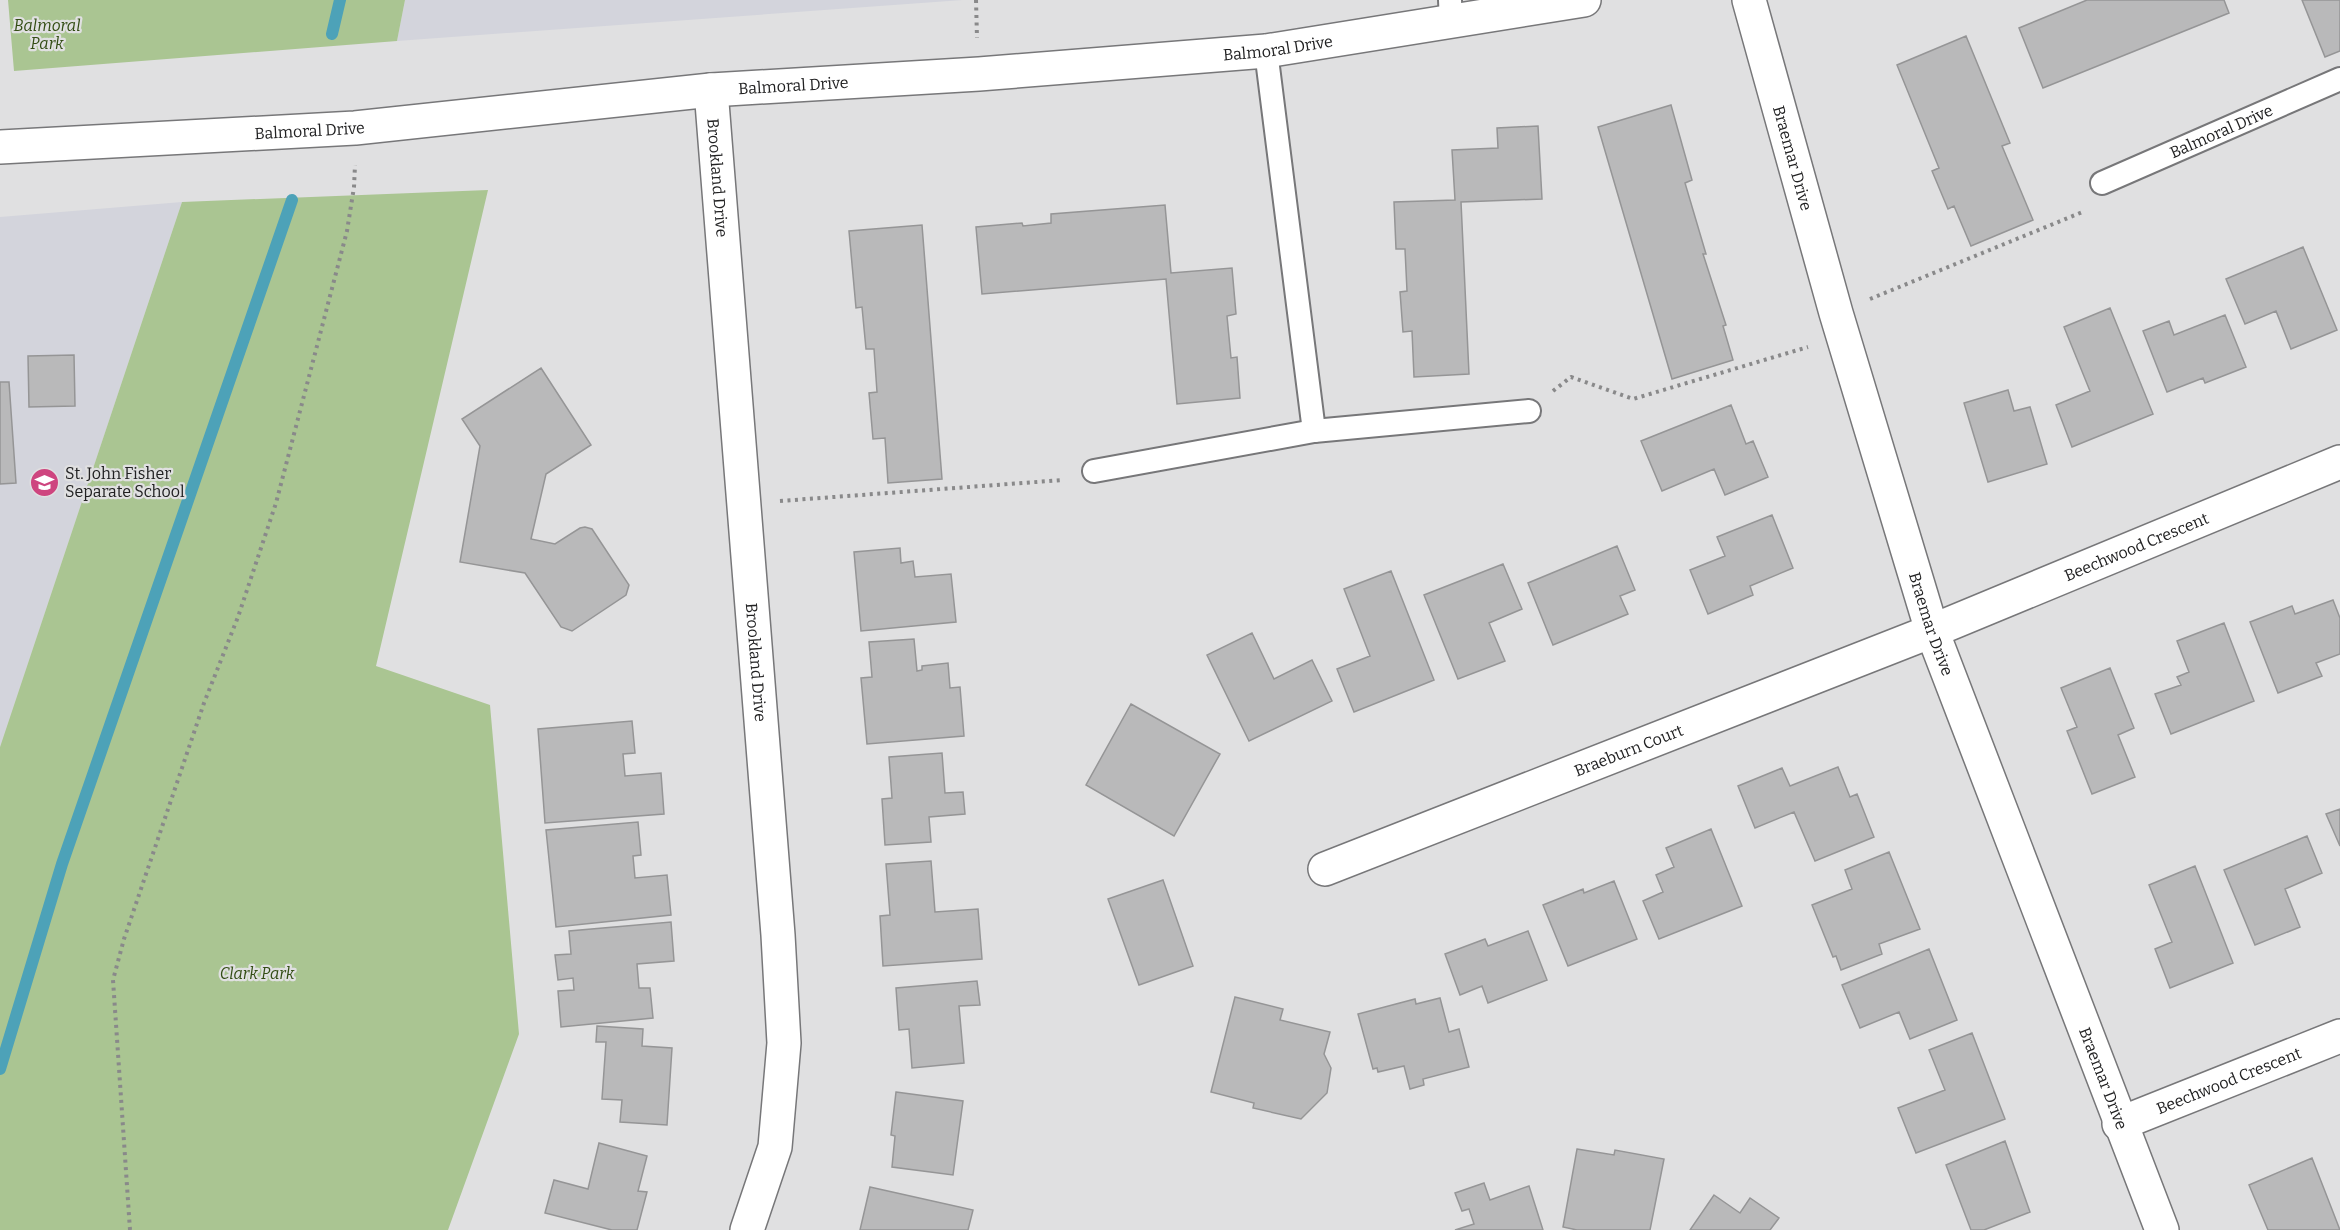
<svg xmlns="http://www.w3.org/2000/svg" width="2340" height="1230" font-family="Bitter,serif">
  <rect width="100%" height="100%" fill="#e0e0e1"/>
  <path fill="#d3d4dc" d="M405,0h558l-566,41z
    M182,202l-182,545v-530z"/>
  <path fill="#aac592" d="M8,0h397l-8,41 -383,30z
    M488,190l-112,476 114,39 29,329 -71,196h-448v-483l182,-545z"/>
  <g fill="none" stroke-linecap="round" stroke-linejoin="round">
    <path stroke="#4da2b8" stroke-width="12" d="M332,34l8,-34
      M0,1069l62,-205 230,-664"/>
  </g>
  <path fill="#b9b9ba" stroke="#959596" stroke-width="1.5" d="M2087,0h137l5,13 -186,75 -24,-60z
    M2302,0h38v51l-15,6z
    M1966,36l44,107 -8,3 31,74 -62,26 -17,-40 -6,3 -16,-38 7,-3 -42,-103z
    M1671,105l21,75 -7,3 21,71h-3l23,71 -3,1 10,34 -61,19 -74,-252z
    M1538,126l4,73 -81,3 8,172 -55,3 -2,-46 -9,1 -3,-40 7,-1 -2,-42h-9l-2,-47 61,-2 -3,-50 46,-2 -1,-20z
    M1165,205l6,68 61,-5 4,46 -9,2 4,42 6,-1 3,41 -63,6 -11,-125 -184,15 -6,-67 46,-4 1,3 28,-3v-9z
    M922,225l20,254 -54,4 -3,-45 -12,1 -4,-46 8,-1 -3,-43h-8l-4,-42 -6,1 -7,-77z
    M2303,247l34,83 -46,19 -15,-38 -31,13 -19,-45z
    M2110,308l43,106 -81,33 -16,-42 34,-14 -26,-64z
    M2225,315l21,52 -41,16 -2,-5 -36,14 -24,-61 26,-10 5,14z
    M74,355l1,51 -46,1 -1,-51z
    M541,368l50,77 -45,29 -15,65 24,5 25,-16 5,-1 7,2 37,56 -3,10 -54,36 -11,-4 -36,-54 -65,-11 20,-116 -18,-27z
    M0,382h9l7,101 -16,1z
    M2008,390l6,21 16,-4 17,57 -59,18 -24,-79z
    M1731,405l15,39 7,-3 15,36 -43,18 -11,-26 -52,22 -21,-50z
    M1772,515l21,53 -43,18 3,9 -45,19 -18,-44 35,-14 -8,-19z
    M1617,546l18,44 -15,6 8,18 -75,31 -25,-62z
    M900,548l1,15 12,-2 2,16 36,-3 5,48 -95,9 -7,-79z
    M1503,564l19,45 -33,14 16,38 -47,18 -34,-84z
    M1391,571l43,109 -80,32 -17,-43 33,-13 -26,-67z
    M2333,600l7,18v36l-24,9 6,13 -44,17 -28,-71 42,-16 3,8z
    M2224,623l30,78 -83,33 -16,-40 26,-9 -4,-8 12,-5 -12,-31z
    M1252,633l22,46 38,-19 20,41 -83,40 -42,-86z
    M914,639l3,32 5,-1v-4l26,-3 2,25 10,-1 4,49 -97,8 -6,-66 11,-1 -3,-35z
    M2110,668l24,60 -16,7 17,42 -43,17 -25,-63 10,-4 -16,-39z
    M1131,704l89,50 -46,82 -88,-51z
    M632,721l3,32 -12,1 2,22 36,-3 3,41 -119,9 -7,-94z
    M942,753l3,40 18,-1 2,22 -36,3 2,25 -46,3 -3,-46 10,-1 -3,-41z
    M1838,767l12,30 7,-3 17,43 -59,24 -21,-49 -39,16 -17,-42 44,-18 8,18z
    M2340,809v37l-14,-32z
    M638,822l3,33 -8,1 2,22 32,-3 4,40 -115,12 -10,-97z
    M1711,829l31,77 -83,33 -16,-38 20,-9 -7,-17 18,-8 -8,-19z
    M2307,836l15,37 -37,16 15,38 -45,18 -31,-75z
    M1889,852l31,77 -41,15 3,10 -41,16 -5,-14 -3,1 -21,-52 40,-16 -7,-19z
    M931,861l4,51 43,-3 4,50 -99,7 -3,-50 10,-1 -4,-51z
    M2195,866l38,97 -63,25 -15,-39 17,-7 -23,-57z
    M1163,880l30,86 -54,19 -31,-86z
    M1614,881l23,58 -69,27 -25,-61 40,-16 1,4z
    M671,922l3,39 -37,3 2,24h11l3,30 -92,9 -3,-36 16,-1 -1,-12 -15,2 -3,-25 16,-1 -2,-23z
    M1528,931l19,49 -59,23 -6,-17 -22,9 -15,-41 40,-15 3,7z
    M1929,949l28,71 -47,19 -11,-27 -39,16 -18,-43z
    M977,981l3,24 -21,1 5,57 -52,5 -3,-39 -10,1 -3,-42z
    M1235,997l48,12 -3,11 50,12 -6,22 7,14 -4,25 -26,26 -48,-11 1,-5 -43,-11z
    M1440,998l9,34 10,-3 10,38 -46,12 1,6 -14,4 -6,-23 -26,6 -1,-4 -4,1 -15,-55 57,-15 1,5z
    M597,1026l46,3 -1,17 30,2 -5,77 -47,-3 2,-22 -20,-1 4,-57h-10z
    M1972,1033l33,86 -89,34 -18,-45 47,-18 -16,-40z
    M896,1092l67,9 -10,74 -61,-8 3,-31 -4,-1z
    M2005,1141l25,71 -46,18h-13l-25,-65z
    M599,1143l48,13 -9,35 9,1 -10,38h-25l-67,-17 9,-33 34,9z
    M1577,1149l37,6 1,-5 49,9 -14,71h-73l-14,-3z
    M2312,1158l28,72h-72l-19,-45z
    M1484,1183l6,17 39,-14 14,44h-88l19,-6 -5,-15 -7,2 -7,-18z
    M870,1187l103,23 -5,20h-108z
    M1714,1195l26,18 10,-15 29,20 -9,12h-80z"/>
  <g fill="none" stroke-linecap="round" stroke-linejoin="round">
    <defs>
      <g id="lane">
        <path d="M1450,0l1,22"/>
        <path d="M1266,51l48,380"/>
        <path id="s1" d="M2102,183l238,-104"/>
        <path d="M1094,471l220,-40 215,-20"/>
      </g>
      <g id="street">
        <path id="s2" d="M1749,0l87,313 96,318 230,599"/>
        <path id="s3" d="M711,90l67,845 6,108 -9,104 -28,83"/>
        <path id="s4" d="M1325,869l607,-238 408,-169"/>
        <path id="s5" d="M2119,1124l221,-88"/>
      </g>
      <g id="secondary">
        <path id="s6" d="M0,147l355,-19 356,-38 268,-16 287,-23 318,-51"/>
      </g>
    </defs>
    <use href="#lane" stroke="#777779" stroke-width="26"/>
    <use href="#street" stroke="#777779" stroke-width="36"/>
    <use href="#secondary" stroke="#777779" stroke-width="36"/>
    <path stroke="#89898a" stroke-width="4" stroke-dasharray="3 4.5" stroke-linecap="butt" d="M976,0l1,38
      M1870,299l215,-88
      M1553,391l18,-14 62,22 175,-52
      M780,501l283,-21
      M130,1230l-17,-250 11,-41 80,-236 34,-86 38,-114 71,-272 7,-44 1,-22"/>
    <use href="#lane" stroke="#fff" stroke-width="22"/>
    <use href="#street" stroke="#fff" stroke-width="33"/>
    <use href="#secondary" stroke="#fff" stroke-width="33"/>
  </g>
  <defs>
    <symbol id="school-disc" viewBox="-11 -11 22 22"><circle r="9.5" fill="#ce457f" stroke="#e0e0e1"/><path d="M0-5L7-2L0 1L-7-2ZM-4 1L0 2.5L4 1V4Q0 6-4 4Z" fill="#fff"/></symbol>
  </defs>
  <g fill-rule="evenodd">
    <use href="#school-disc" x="28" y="466" width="33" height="33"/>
  </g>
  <g text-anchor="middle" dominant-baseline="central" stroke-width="4.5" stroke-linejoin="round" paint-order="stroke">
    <g font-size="16" font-style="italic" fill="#334d14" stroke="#e0e0e1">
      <text x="47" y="25">Balmoral<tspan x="47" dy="18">Park</tspan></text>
      <text x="257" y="973">Clark Park</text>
    </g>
    <g font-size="16" fill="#212122" stroke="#e0e0e1">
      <text stroke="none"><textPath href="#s6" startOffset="1282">Balmoral Drive</textPath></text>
      <text stroke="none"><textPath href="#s6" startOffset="796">Balmoral Drive</textPath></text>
      <text stroke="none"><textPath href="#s6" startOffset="310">Balmoral Drive</textPath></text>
      <text stroke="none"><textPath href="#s1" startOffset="130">Balmoral Drive</textPath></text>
      <text stroke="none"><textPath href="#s2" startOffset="164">Braemar Drive</textPath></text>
      <text stroke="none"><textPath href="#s3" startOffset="88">Brookland Drive</textPath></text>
      <text stroke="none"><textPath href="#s4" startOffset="873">Beechwood Crescent</textPath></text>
      <text stroke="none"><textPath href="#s2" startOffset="650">Braemar Drive</textPath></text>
      <text stroke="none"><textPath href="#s3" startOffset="574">Brookland Drive</textPath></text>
      <text stroke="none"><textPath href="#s4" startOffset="326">Braeburn Court</textPath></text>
      <text stroke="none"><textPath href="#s2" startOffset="1136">Braemar Drive</textPath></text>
      <text stroke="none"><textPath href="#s5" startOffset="118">Beechwood Crescent</textPath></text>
    </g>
    <g font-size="16" fill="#212122" stroke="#e0e0e1" text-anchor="start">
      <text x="65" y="473">St. John Fisher<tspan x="65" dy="18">Separate School</tspan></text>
    </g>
  </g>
</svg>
